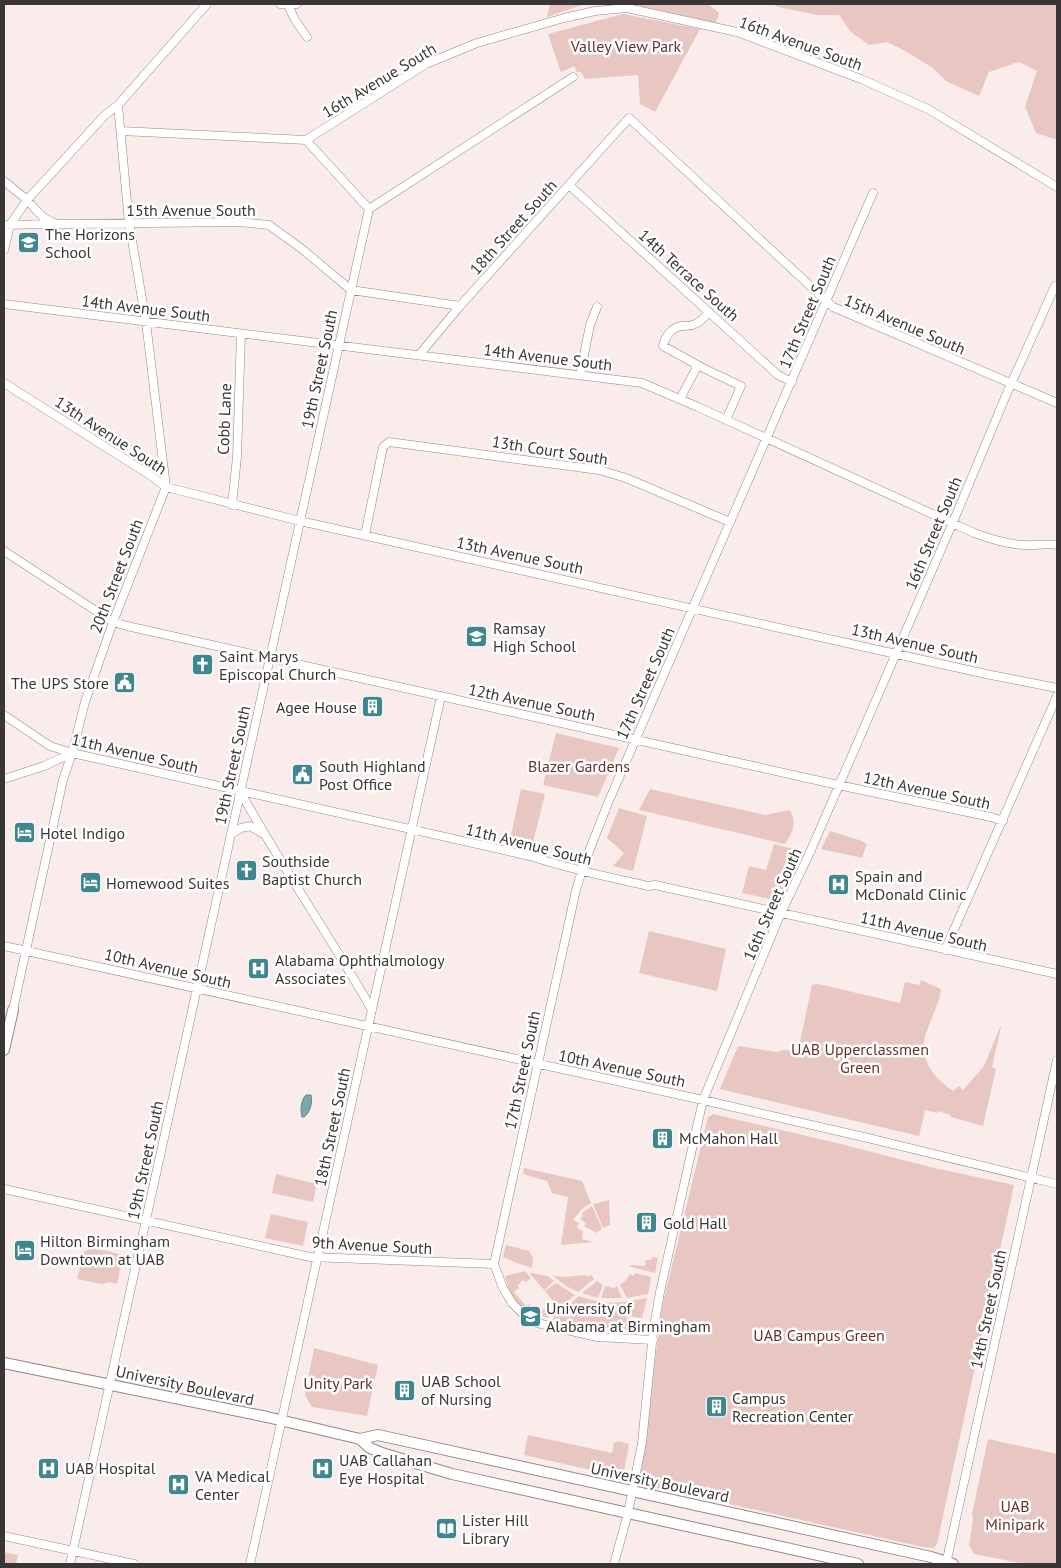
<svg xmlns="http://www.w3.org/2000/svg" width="1061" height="1568" font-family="'PT Sans',sans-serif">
  <rect width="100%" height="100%" fill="#faeceb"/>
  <path fill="#e8c7c3" d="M550,4h35l-38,13z
    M631,4h77l11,9 -3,10z
    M773,4h284v136l-21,-7 -11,-26 12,-36 -18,-9 -30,10 -10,24 -33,-15 -13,-13 -28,-17 -18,-9 -18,3 -18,-13 -12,-17h-22l-39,-8z
    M623,14l77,15 -45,83 -15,-8 -2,-29 -53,4 -4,-7h-4l-3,-6 -13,6 -13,-38z
    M556,733l63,15 -21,49 -55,-12z
    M521,789l24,5 -14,56 -22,-6z
    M650,789l115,26 25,-5c7,12 3,23 -5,34l-146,-34z
    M619,808l28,8 -14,55 -20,-5 11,-13 -17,-15z
    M830,831l29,9 8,4 -5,14 -41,-9z
    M774,844l23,6 -18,51 -37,-8 7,-27 17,4z
    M649,931l77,18 -9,42 -78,-18z
    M921,980l20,9c-2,16 -10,29 -15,44 -8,26 7,44 27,58l6,-5 4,4 21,-24 16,-39h1l-9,40 4,2 -13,57 -32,-9v-2l-13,-4 -1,2 -12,-3 -6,26 -199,-47 18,-43 38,6 7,-2 15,1 14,-66 6,-1 82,19 5,-21 14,3z
    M713,1114l128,30 89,23 84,18 -77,359 -3,4 -11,-1 -284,-63 23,-177 46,-190z
    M524,1168l58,13 9,22 -9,6 -9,11 6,3 -2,5 6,3 -1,8 11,3 -32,3 7,-48 -16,-4 -5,-12 -24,-7z
    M276,1174l41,10 -4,18 -41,-9z
    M609,1200l1,25 -7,3 -10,-24z
    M592,1206l10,22 -5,5 -13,-7 2,-3 -6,-4 3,-3 -1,-3z
    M271,1214l37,8 -5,24 -38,-8z
    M506,1245l23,6 4,6 -1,11 -15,-5 -14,-6z
    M90,1247l33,8 -6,29 -8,-2 -7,2 -25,-5 7,-27z
    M652,1257l6,1 -3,15 -24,-6 -1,-2 15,1 1,-6h5z
    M525,1271l6,7 -5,4 -3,-2 -5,5 1,3 -5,4 12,14 3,-2 2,3 -4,3c-13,-6 -19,-21 -22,-34z
    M531,1273l17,3 6,5 -10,9 -14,-16z
    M635,1273l16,4 -3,17 -21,4 -7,-13 6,-5 4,-6 4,2z
    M586,1275l1,2 4,-2 3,4 -16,13 -12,-6 -13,-10 11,1z
    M597,1281l6,4 -5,13 -16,-5z
    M556,1283l19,12 -28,23 -4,-2 -1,-5 11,-10 -8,-10z
    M605,1286l9,2 3,-2 5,12h-21z
    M579,1296c28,10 39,7 68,2l-5,20 -15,-2 -1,2 16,3 -3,11 -65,-8 -3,1 -20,-5z
    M314,1348l64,17 -11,51 -55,-9 -7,-12z
    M528,1435l84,18 2,-10 4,-2 11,3 -5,28 -7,4 -93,-21z
    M988,1439l69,15v110h-32l-51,-10 -5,-9 4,-25 -1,-6z
    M4,1552l14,3 -2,9h-12z"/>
  <path fill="#78a8ae" stroke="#66868a" d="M306,1095h5c2,7 -1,18 -7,22h-2c-2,-7 -1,-17 4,-22z"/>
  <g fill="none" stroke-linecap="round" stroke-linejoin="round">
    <defs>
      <path id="minor" d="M280,4h17
        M288,5l7,15 12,17
        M121,131l185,9 120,-76 51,-21 87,-25 31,-7 32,-3 110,24 124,47 67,30 129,78
        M306,140l63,69
        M4,181c7,6 15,12 22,18 13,13 13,19 32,25l182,-2 29,3 33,24 49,41 109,16
        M569,185l209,190 14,7
        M4,225l48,-1
        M4,250l6,-25 17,-25 78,-85 13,-10 89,-101
        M4,304l638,79 56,24 276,126c17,6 32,11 51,12 11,1 21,-2 32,0
        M709,312c-4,4 -7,9 -12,11 -5,4 -10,2 -16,3 -10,2 -16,11 -18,20l40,22 38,18 -15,34
        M419,355l41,-49 169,-188 204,189 224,96
        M580,375l10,-50 7,-18
        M4,383l146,92 16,12 134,34 686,153 71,14
        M680,399l18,-34
        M232,505l5,-48 4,-123
        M365,535l18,-88 6,-5 210,28 27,8 104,44
        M4,551l109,71 14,4 711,159 153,32 12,4
        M4,715l46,31 22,7 458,103c39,13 78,21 118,30l7,-1 402,89
        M4,779l40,-13 28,-13
        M240,791c41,75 90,145 132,219
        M231,834l10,-6 9,-2 12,7
        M4,946l699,154 165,38 189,46
        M945,950l112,-254
        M13,1010l50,-230 9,-27 13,-51 28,-80 53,-135 -20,-165 -17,-99 -11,-118
        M4,1189l306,68 184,7
        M494,1264l82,-374 8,-26 24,-61 265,-610
        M494,1264l9,24 9,15 10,10 15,10 60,14 56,3
        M4,1536l130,28
        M70,1564l299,-1355 204,-132
        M250,1564l191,-868
        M614,1564l14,-51 14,-70 11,-110 7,-41 43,-192 78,-187 30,-63 145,-335 51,-122 48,-107
        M946,1564l111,-504"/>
      <path id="major" d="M4,1050l9,-40
        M4,1363l263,54 93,22 18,-4 553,122 22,7
        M360,1439l10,9 12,5 70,21 406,90"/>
    </defs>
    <use href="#minor" stroke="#948887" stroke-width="9"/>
    <use href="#major" stroke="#948887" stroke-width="12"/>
    <use href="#minor" stroke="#fff" stroke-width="8"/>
    <use href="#major" stroke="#fff" stroke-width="10"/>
  </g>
  <defs>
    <symbol id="school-square" viewBox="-11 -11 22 22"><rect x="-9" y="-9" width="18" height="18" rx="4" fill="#3f878e" stroke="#fff"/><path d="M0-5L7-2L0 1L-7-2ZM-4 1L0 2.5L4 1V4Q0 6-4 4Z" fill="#fff"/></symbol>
    <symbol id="church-square" viewBox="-11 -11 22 22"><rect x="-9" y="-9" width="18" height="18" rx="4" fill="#3f878e" stroke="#fff"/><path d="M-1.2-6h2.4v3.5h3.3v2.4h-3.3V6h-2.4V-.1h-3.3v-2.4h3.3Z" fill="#fff"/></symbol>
    <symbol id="civic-square" viewBox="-11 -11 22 22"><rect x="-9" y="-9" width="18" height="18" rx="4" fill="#3f878e" stroke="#fff"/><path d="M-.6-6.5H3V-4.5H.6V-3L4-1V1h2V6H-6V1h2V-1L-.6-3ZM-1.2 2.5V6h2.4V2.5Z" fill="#fff"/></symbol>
    <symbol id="building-square" viewBox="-11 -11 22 22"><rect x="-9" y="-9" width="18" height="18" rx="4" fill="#3f878e" stroke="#fff"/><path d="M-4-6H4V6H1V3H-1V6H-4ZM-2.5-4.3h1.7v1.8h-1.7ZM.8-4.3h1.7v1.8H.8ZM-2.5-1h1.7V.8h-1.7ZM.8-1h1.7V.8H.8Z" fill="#fff"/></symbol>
    <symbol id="hotel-square" viewBox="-11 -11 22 22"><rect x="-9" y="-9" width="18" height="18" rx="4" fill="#3f878e" stroke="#fff"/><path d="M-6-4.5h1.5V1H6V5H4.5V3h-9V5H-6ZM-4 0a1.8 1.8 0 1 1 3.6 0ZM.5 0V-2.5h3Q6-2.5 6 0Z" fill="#fff"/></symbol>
    <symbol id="hospital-square" viewBox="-11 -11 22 22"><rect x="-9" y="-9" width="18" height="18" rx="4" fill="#3f878e" stroke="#fff"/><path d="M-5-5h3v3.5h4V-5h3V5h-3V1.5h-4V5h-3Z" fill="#fff"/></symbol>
    <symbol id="university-square" viewBox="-11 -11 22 22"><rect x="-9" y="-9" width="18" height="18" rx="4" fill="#3f878e" stroke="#fff"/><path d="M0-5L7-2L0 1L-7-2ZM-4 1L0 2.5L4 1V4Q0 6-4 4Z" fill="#fff"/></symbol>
    <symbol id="library-square" viewBox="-11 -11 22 22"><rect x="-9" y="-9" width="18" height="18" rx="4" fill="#3f878e" stroke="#fff"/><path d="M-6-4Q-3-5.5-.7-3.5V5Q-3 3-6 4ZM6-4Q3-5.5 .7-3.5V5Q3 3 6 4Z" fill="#fff"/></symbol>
  </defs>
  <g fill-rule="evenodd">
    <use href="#school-square" x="16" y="230" width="25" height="25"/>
    <use href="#school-square" x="464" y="624" width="25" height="25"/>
    <use href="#church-square" x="190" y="652" width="25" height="25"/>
    <use href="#civic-square" x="112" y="670" width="25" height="25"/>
    <use href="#building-square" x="360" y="694" width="25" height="25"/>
    <use href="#civic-square" x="290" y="762" width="25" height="25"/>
    <use href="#hotel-square" x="12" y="820" width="25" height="25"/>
    <use href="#church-square" x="234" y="858" width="25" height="25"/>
    <use href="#hotel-square" x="78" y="870" width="25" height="25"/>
    <use href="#hospital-square" x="826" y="872" width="25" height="25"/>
    <use href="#hospital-square" x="246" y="956" width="25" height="25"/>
    <use href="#building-square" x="650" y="1126" width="25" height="25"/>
    <use href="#building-square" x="634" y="1210" width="25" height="25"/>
    <use href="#hotel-square" x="12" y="1238" width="25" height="25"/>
    <use href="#university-square" x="518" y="1304" width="25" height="25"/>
    <use href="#building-square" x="392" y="1378" width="25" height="25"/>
    <use href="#building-square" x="704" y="1394" width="25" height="25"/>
    <use href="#hospital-square" x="36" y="1456" width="25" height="25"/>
    <use href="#hospital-square" x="310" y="1456" width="25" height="25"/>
    <use href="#hospital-square" x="166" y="1472" width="25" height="25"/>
    <use href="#library-square" x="434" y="1516" width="25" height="25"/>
  </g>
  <g text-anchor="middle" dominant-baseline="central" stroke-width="5" stroke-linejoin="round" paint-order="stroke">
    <g font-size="16" fill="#3b3636" stroke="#fff">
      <text transform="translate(801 43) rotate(20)">16th Avenue South</text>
      <text transform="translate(379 80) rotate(-31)">16th Avenue South</text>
      <text x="191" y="210">15th Avenue South</text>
      <text transform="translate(513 227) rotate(-48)">18th Street South</text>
      <text transform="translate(689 275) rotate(42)">14th Terrace South</text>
      <text transform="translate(146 308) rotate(7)">14th Avenue South</text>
      <text transform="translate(807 312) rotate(-67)">17th Street South</text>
      <text transform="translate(905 324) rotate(23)">15th Avenue South</text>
      <text transform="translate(548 357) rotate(7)">14th Avenue South</text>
      <text transform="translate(319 369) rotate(-78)">19th Street South</text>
      <text transform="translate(224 419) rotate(-88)">Cobb Lane</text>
      <text transform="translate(111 435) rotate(33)">13th Avenue South</text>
      <text transform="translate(550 450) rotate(9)">13th Court South</text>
      <text transform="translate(933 533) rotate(-67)">16th Street South</text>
      <text transform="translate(520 555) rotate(12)">13th Avenue South</text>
      <text transform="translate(116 576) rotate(-69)">20th Street South</text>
      <text transform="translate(915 643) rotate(13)">13th Avenue South</text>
      <text transform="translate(645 683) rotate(-66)">17th Street South</text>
      <text transform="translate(532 702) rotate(12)">12th Avenue South</text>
      <text transform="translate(135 753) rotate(13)">11th Avenue South</text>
      <text transform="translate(232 765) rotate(-78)">19th Street South</text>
      <text transform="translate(927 790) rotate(12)">12th Avenue South</text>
      <text transform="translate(529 844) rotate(14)">11th Avenue South</text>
      <text transform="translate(772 904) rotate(-66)">16th Street South</text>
      <text transform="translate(924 931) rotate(13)">11th Avenue South</text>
      <text transform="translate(168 968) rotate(13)">10th Avenue South</text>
      <text transform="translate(622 1068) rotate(12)">10th Avenue South</text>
      <text transform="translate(522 1070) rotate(-78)">17th Street South</text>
      <text transform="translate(332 1127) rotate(-78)">18th Street South</text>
      <text transform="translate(145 1160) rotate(-78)">19th Street South</text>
      <text transform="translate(372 1245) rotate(3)">9th Avenue South</text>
      <text transform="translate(988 1309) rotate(-78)">14th Street South</text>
      <text transform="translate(185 1385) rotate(12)">University Boulevard</text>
      <text transform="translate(660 1482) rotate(12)">University Boulevard</text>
    </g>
    <g font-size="16" fill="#68302c" stroke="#fff">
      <text x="626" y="46">Valley View Park</text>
      <text x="579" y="766">Blazer Gardens</text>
      <text x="860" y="1049">UAB Upperclassmen<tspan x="860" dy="18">Green</tspan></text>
      <text x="819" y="1335">UAB Campus Green</text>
      <text x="338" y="1383">Unity Park</text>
      <text x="1015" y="1506">UAB<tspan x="1015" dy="18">Minipark</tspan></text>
    </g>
    <g font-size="16" fill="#3b3636" stroke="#fff" text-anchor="start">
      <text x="45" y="234">The Horizons<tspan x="45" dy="18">School</tspan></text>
      <text x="493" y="628">Ramsay<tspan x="493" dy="18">High School</tspan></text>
      <text x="219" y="656">Saint Marys<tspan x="219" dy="18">Episcopal Church</tspan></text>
      <text x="109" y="683" text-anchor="end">The UPS Store</text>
      <text x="357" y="707" text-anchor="end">Agee House</text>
      <text x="319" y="766">South Highland<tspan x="319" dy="18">Post Office</tspan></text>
      <text x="40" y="833">Hotel Indigo</text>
      <text x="262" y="861">Southside<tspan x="262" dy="18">Baptist Church</tspan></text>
      <text x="855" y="876">Spain and<tspan x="855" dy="18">McDonald Clinic</tspan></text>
      <text x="106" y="883">Homewood Suites</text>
      <text x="275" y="960">Alabama Ophthalmology<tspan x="275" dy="18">Associates</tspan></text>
      <text x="679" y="1138">McMahon Hall</text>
      <text x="663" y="1223">Gold Hall</text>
      <text x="40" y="1241">Hilton Birmingham<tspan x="40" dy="18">Downtown at UAB</tspan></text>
      <text x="546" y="1308">University of<tspan x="546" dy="18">Alabama at Birmingham</tspan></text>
      <text x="421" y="1381">UAB School<tspan x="421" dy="18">of Nursing</tspan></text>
      <text x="732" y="1398">Campus<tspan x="732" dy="18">Recreation Center</tspan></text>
      <text x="339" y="1460">UAB Callahan<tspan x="339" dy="18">Eye Hospital</tspan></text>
      <text x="65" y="1468">UAB Hospital</text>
      <text x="195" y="1476">VA Medical<tspan x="195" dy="18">Center</tspan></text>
      <text x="462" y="1520">Lister Hill<tspan x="462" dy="18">Library</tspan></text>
    </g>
  </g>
  <rect width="1061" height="1568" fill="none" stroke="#3b3636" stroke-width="10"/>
</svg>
